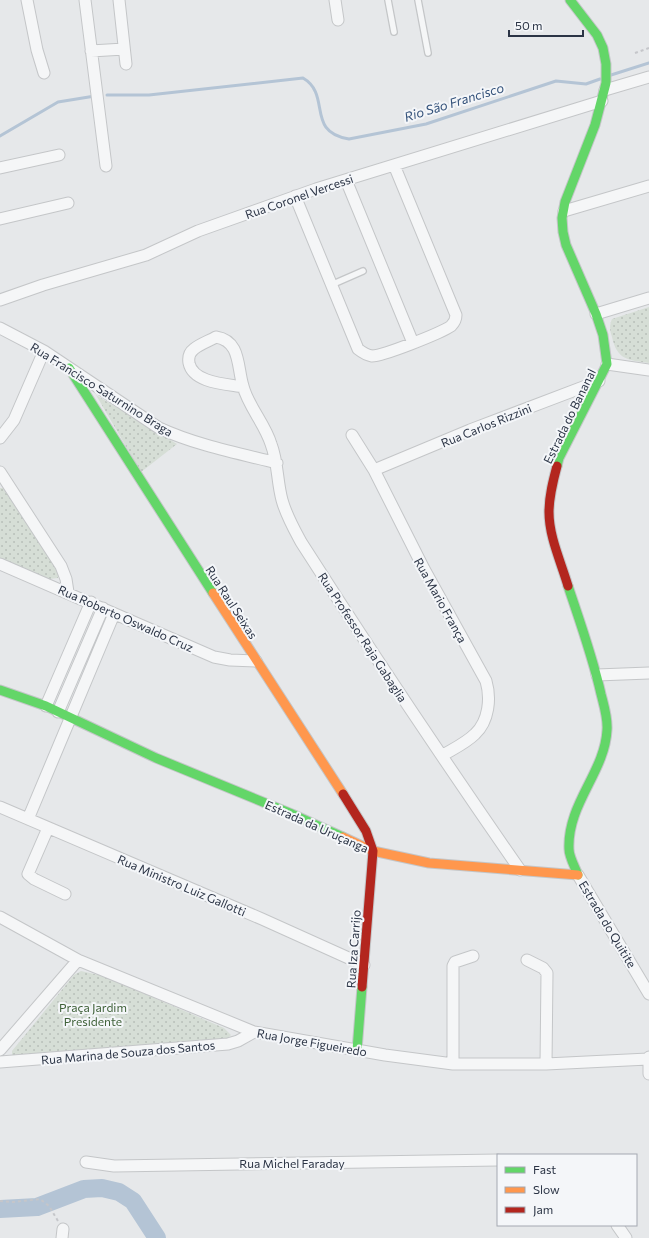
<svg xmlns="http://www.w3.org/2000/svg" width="649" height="1238" font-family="Commissioner,sans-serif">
  <defs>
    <pattern id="park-dots" width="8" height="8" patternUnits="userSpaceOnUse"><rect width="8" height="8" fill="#d6ded6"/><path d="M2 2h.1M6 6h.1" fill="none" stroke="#b8bfb9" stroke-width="1.8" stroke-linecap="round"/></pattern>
  </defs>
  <rect width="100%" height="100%" fill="#e6e8ea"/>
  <path fill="url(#park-dots)" d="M649,307v56c-21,-3 -32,-3 -37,-26 -2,-6 -3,-11 0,-18z
    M96,395l81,49 -36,28z
    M0,488h3l55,80v10l-9,1 -49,-20z
    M81,971l22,5 121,52 7,7 -6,6 -213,17v-7l62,-76z"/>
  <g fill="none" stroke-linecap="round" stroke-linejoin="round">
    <path stroke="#b4c4d5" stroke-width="3" d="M611,75l38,-12
      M107,95h42l154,-17c29,17 2,54 46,61l77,-15 130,-43 30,3 14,-5
      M0,136l58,-34 37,-6"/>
    <path stroke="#b4c4d5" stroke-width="18" d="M0,1209l37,-2 47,-18 18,-1 17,4 14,9 24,37"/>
    <defs>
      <path id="lane" d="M388,0l6,32
        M418,0l10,53
        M331,285l32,-14"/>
      <path id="street" d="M27,0l10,50 7,23
        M85,0l21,166
        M119,0l7,64
        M335,0l3,20
        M91,51l33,-2
        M605,90l44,-13
        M0,168l59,-13
        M346,180l67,163
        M295,196l63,153c5,4 8,6 14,7 11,0 69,-23 79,-30 3,-3 5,-6 5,-11l-62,-150
        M564,211l85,-25
        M0,219l68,-16
        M0,300l43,-15 103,-30 52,-24 118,-42 286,-88
        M596,314l53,-16
        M0,328l44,23 115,77c37,17 78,25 118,35
        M607,364l42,6
        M243,387c-17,-3 -50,-4 -54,-24 -1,-6 1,-11 5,-14 6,-5 15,-8 22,-12 25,4 21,30 27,49 5,20 22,38 28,58 7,18 6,38 11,56 4,15 12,29 19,42 71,111 144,220 219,328
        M352,435l22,35 50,99 62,112c5,17 3,40 -11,53 -9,9 -22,15 -32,21
        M0,438l14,-18 30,-69
        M374,470l96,-40 129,-49
        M0,472l61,94 5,13 2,13
        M0,564l214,93 16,3 26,1
        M597,675l52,-2
        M46,706l45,-104
        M58,712l45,-104
        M0,807l262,112 102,46
        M28,819l86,-205
        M48,828l-20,46 6,5 31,15
        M578,875l71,119
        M0,917l78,43 176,72 131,23 68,9h93l102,-5
        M527,960l16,8 4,5 -1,91
        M0,1050l78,-90
        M649,1057v17
        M0,1062l228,-18 10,-3 16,-9
        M453,1064v-98l2,-4 18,-6
        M86,1162l28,4 384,-6
        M617,1225l9,13
        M62,1238l1,-9"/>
      <path id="fast" d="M69,368l144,225
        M557,466l2,-8 48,-94 -4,-29 -7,-21 -30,-69 -3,-13 -1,-14 3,-16 30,-77 11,-42v-19l-3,-16 -6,-13 -27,-35
        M568,586c12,36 25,72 33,108 3,12 7,24 6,36 -2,42 -40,74 -38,119 0,8 6,18 9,26
        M0,690l46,16 110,52 136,56 51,23
        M357,1050l5,-63"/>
      <path id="slow" d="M213,593l130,201
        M343,837l30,14 56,12 149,12"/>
      <path id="jam" d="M557,466c-4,15 -8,30 -8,46 0,25 12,50 19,74
        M343,794l23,37 7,20 -11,136"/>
    </defs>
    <use href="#lane" stroke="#c4c6c8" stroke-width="8"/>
    <use href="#street" stroke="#c4c6c8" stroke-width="13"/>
    <use href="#fast" stroke="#c4c6c8" stroke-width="11"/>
    <use href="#slow" stroke="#c4c6c8" stroke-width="11"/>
    <use href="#jam" stroke="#c4c6c8" stroke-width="11"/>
    <path stroke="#c5c6ca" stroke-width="2" stroke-dasharray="3 3" stroke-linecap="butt" d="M635,53l14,-5
      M0,1201l13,1 27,-3 9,7 9,15"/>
    <use href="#lane" stroke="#f5f6f7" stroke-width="5.5"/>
    <use href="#street" stroke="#f5f6f7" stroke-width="11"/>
    <use href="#fast" stroke="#63d668" stroke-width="9"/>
    <use href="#slow" stroke="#ff974d" stroke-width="9"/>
    <use href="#jam" stroke="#b3261e" stroke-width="9"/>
  </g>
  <g text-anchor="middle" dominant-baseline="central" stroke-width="4" stroke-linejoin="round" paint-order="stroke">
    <g font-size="12" fill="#2b3445" stroke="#f4f6f9">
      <text transform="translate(299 196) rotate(-19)">Rua Coronel Vercessi</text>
      <text transform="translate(102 389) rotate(32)">Rua Francisco Saturnino Braga</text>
      <text transform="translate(569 416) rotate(-64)">Estrada do Bananal</text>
      <text transform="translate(486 425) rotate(-22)">Rua Carlos Rizzini</text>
      <text transform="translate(441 600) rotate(61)">Rua Mario França</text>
      <text transform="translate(232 602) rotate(57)">Rua Raul Seixas</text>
      <text transform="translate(126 618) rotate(24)">Rua Roberto Oswaldo Cruz</text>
      <text transform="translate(363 637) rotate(57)">Rua Professor Raja Gabaglia</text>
      <text transform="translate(317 826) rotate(24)">Estrada da Uruçanga</text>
      <text transform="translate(182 885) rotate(23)">Rua Ministro Luiz Gallotti</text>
      <text transform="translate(608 924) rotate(59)">Estrada do Quitite</text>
      <text transform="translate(353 949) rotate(-86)">Rua Iza Carrijo</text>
      <text transform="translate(312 1042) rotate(10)">Rua Jorge Figueiredo</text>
      <text transform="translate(128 1052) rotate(-5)">Rua Marina de Souza dos Santos</text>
      <text x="292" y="1163">Rua Michel Faraday</text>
    </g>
    <g font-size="12" fill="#3f6138" stroke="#f4f6f9">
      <text x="93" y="1007">Praça Jardim<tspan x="93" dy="14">Presidente</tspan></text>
    </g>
    <g font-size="13" font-style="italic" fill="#34527a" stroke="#f4f6f9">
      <text transform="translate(454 102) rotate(-17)">Rio São Francisco</text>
    </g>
  </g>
  <rect x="497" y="1154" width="140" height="72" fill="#f4f6f9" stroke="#a4a8b1"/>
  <rect x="505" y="1167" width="20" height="6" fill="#63d668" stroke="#a4a8b1"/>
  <text x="533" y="1174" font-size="12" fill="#2b3445">Fast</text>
  <rect x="505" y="1187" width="20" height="6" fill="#ff974d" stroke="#a4a8b1"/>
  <text x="533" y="1194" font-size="12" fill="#2b3445">Slow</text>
  <rect x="505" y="1207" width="20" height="6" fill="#b3261e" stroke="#a4a8b1"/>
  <text x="533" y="1214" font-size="12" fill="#2b3445">Jam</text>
  <path d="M509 30v6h74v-6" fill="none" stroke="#2b3445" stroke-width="2"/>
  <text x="515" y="30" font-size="12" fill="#2b3445" stroke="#f4f6f9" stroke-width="3" paint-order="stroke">50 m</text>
</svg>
